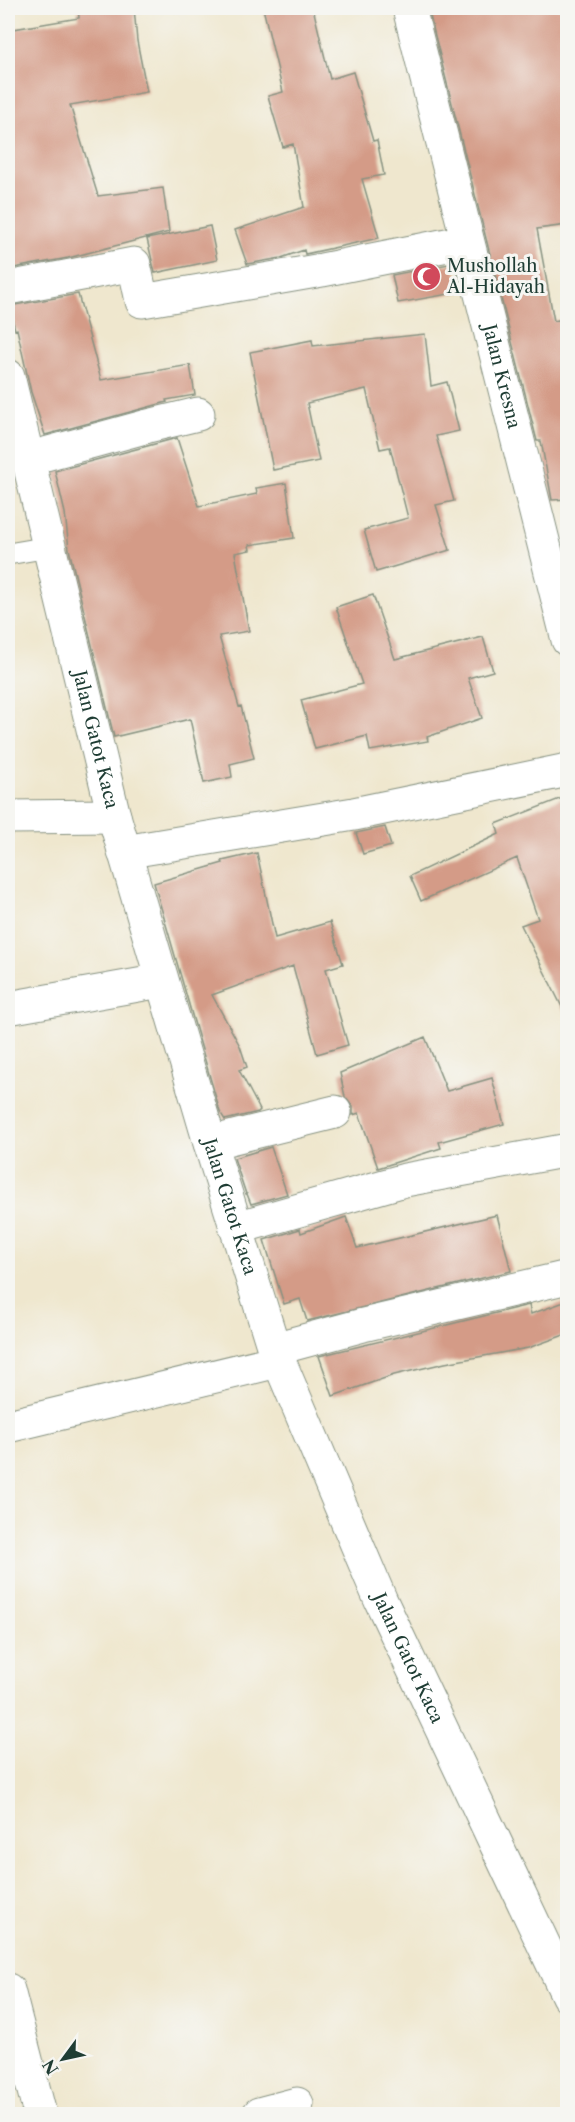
<svg xmlns="http://www.w3.org/2000/svg" width="575" height="2122" font-family="'Libre Caslon Text',serif">
  <rect width="100%" height="100%" fill="#f6f6f2"/>
  <filter id="ink" filterUnits="userSpaceOnUse"><feTurbulence type="fractalNoise" baseFrequency=".0167" numOctaves="2"/><feDisplacementMap in="SourceGraphic" scale="12" xChannelSelector="R" yChannelSelector="G"/><feConvolveMatrix kernelMatrix="1 2 1 2 8 2 1 2 1" color-interpolation-filters="sRGB"/></filter>
  <filter id="wash" filterUnits="userSpaceOnUse"><feTurbulence type="fractalNoise" baseFrequency=".008" numOctaves="4" result="noise"/><feDisplacementMap in="SourceGraphic" scale="24" xChannelSelector="R" yChannelSelector="G"/><feGaussianBlur stdDeviation="1.35" result="paint"/><feColorMatrix in="noise" values="0 0 0 0 0 0 0 0 0 0 0 0 0 0 0 0 0 1.4 0 .05"/><feComposite in="paint" operator="in"/></filter>
  <g filter="url(#wash)">
    <rect width="100%" height="100%" fill="#efe7ce"/>
    <g id="blocks">
      <path fill="#d49b87" d="M78,8h56l3,33 10,51 -77,13 28,91 65,-8 6,44 -101,26 -60,11v-239l71,-12z
        M263,8h50l17,71 23,-7 20,69 4,-1 7,35 -22,4 17,59 -74,16 -1,-4 -23,8 -34,6 -12,-34 69,-23 -11,-63 -10,3 -15,-51 15,-4z
        M428,8h133l6,16v201l-30,4 17,92 13,-3v181l-15,1 -11,-59h-4z
        M210,226l7,34 -62,13 -8,-34z
        M454,263l7,29 -63,11 -6,-28z
        M78,294l23,86 89,-15 5,30 -29,5 1,2 -122,33 -14,-43 -14,-63 -2,1 -6,-24z
        M425,334l6,52 16,-4 12,49 -23,5 18,65 -18,4 14,45 -74,22 -12,-42 44,-12 -18,-71 -10,2 -14,-60 -59,14 12,58 -46,9 -23,-118 62,-12 1,6z
        M177,438l22,68 58,-12 -1,-6 30,-5 8,55 -45,7 1,5 -15,3 14,78 -30,5 20,71 2,-1 13,52 -24,6 2,13 -28,6 -14,-64 -76,18 -45,-188 -4,-36 -10,-42z
        M373,595l22,64 88,-22 10,34 -25,7 14,40 -55,19 1,4 -58,10 -3,-15 -52,13 -14,-49 61,-16 -26,-77z
        M567,796v221l-46,-92 17,-6 -21,-61 -96,43 -11,-25 89,-42 -3,-10z
        M385,827l6,19 -28,8 -7,-21z
        M257,853l18,85 55,-16 13,42 -17,5 22,76 -31,9 -24,-88 -81,29 28,51 7,21 -8,3 21,40 -2,2 -33,8 -5,-8 -66,-229 69,-20 -1,-2z
        M425,1037l22,54 45,-13 12,46 -65,18 2,6 -63,20 -19,-55 -6,2v-8l-8,-10 -5,-24z
        M271,1147l16,47 -36,10 -4,-10h-1l-12,-36z
        M497,1215l14,56 -204,50 -7,-22 -16,5 -20,-64 36,-11 1,4 45,-16 11,31z
        M567,1301v33l-39,14 -83,15 -51,12 -61,21 -14,-40 210,-51 2,9z"/>
    </g>
  </g>
  <g filter="url(#ink)">
    <use href="#blocks" fill-opacity="0" stroke="#879281" stroke-width="1.5"/>
    <g fill="none" stroke-linecap="round" stroke-linejoin="round">
      <defs>
        <path id="lane" d="M8,554l41,-7"/>
        <g id="street">
          <path id="s1" d="M409,8l159,632"/>
          <path d="M8,288l126,-24 8,37 180,-31 145,-29"/>
          <path id="s2" d="M8,376l106,440 96,327 64,206 107,252 187,395"/>
          <path d="M27,459l121,-33 50,-12"/>
          <path d="M8,817l106,-1"/>
          <path d="M124,852l230,-38 214,-44"/>
          <path d="M8,1008l153,-27"/>
          <path d="M210,1143l125,-31"/>
          <path d="M236,1228l169,-48 158,-29"/>
          <path d="M274,1349l89,-24 205,-48"/>
          <path d="M8,1426l270,-65"/>
          <path d="M8,1990l32,124"/>
          <path d="M259,2114l38,-10"/>
        </g>
      </defs>
      <use href="#lane" stroke="#879281" stroke-width="23"/>
      <use href="#street" stroke="#879281" stroke-width="35"/>
      <use href="#lane" stroke="#fff" stroke-width="21"/>
      <use href="#street" stroke="#fff" stroke-width="33"/>
    </g>
  </g>
  <defs>
    <symbol id="mosque-disc" viewBox="-11 -11 22 22"><circle r="9.5" fill="#d1495b" stroke="#f6f6f2"/><path d="M3.5-4.9A6 6 0 1 0 3.5 4.9A5 5 0 1 1 3.5-4.9Z" fill="#fff"/></symbol>
  </defs>
  <g fill-rule="evenodd">
    <use href="#mosque-disc" x="410" y="260" width="33" height="33"/>
  </g>
  <g text-anchor="middle" dominant-baseline="central" stroke-width="6" stroke-linejoin="round" paint-order="stroke">
    <g font-size="18" fill="#1f3d34" stroke="#f6f6f2" text-anchor="start">
      <text x="447" y="266">Mushollah<tspan x="447" dy="21">Al-Hidayah</tspan></text>
    </g>
    <g font-size="18" fill="#1f3d34" stroke="#f6f6f2">
      <text stroke="none"><textPath href="#s1" startOffset="380">Jalan Kresna</textPath></text>
      <text stroke="none"><textPath href="#s2" startOffset="374">Jalan Gatot Kaca</textPath></text>
      <text stroke="none"><textPath href="#s2" startOffset="860">Jalan Gatot Kaca</textPath></text>
      <text stroke="none"><textPath href="#s2" startOffset="1346">Jalan Gatot Kaca</textPath></text>
    </g>
  </g>
  <rect width="575" height="2122" fill="none" stroke="#f6f6f2" stroke-width="30"/>
  <g transform="translate(63 2059) rotate(237)" stroke="#f6f6f2" stroke-width="4.5" paint-order="stroke">
  <path d="M0-4.5L10 22L0 15L-10 22Z" fill="#1f3d34"/>
  <text y="-9" font-size="16" font-weight="bold" text-anchor="middle" fill="#1f3d34">N</text>
  </g>
</svg>
